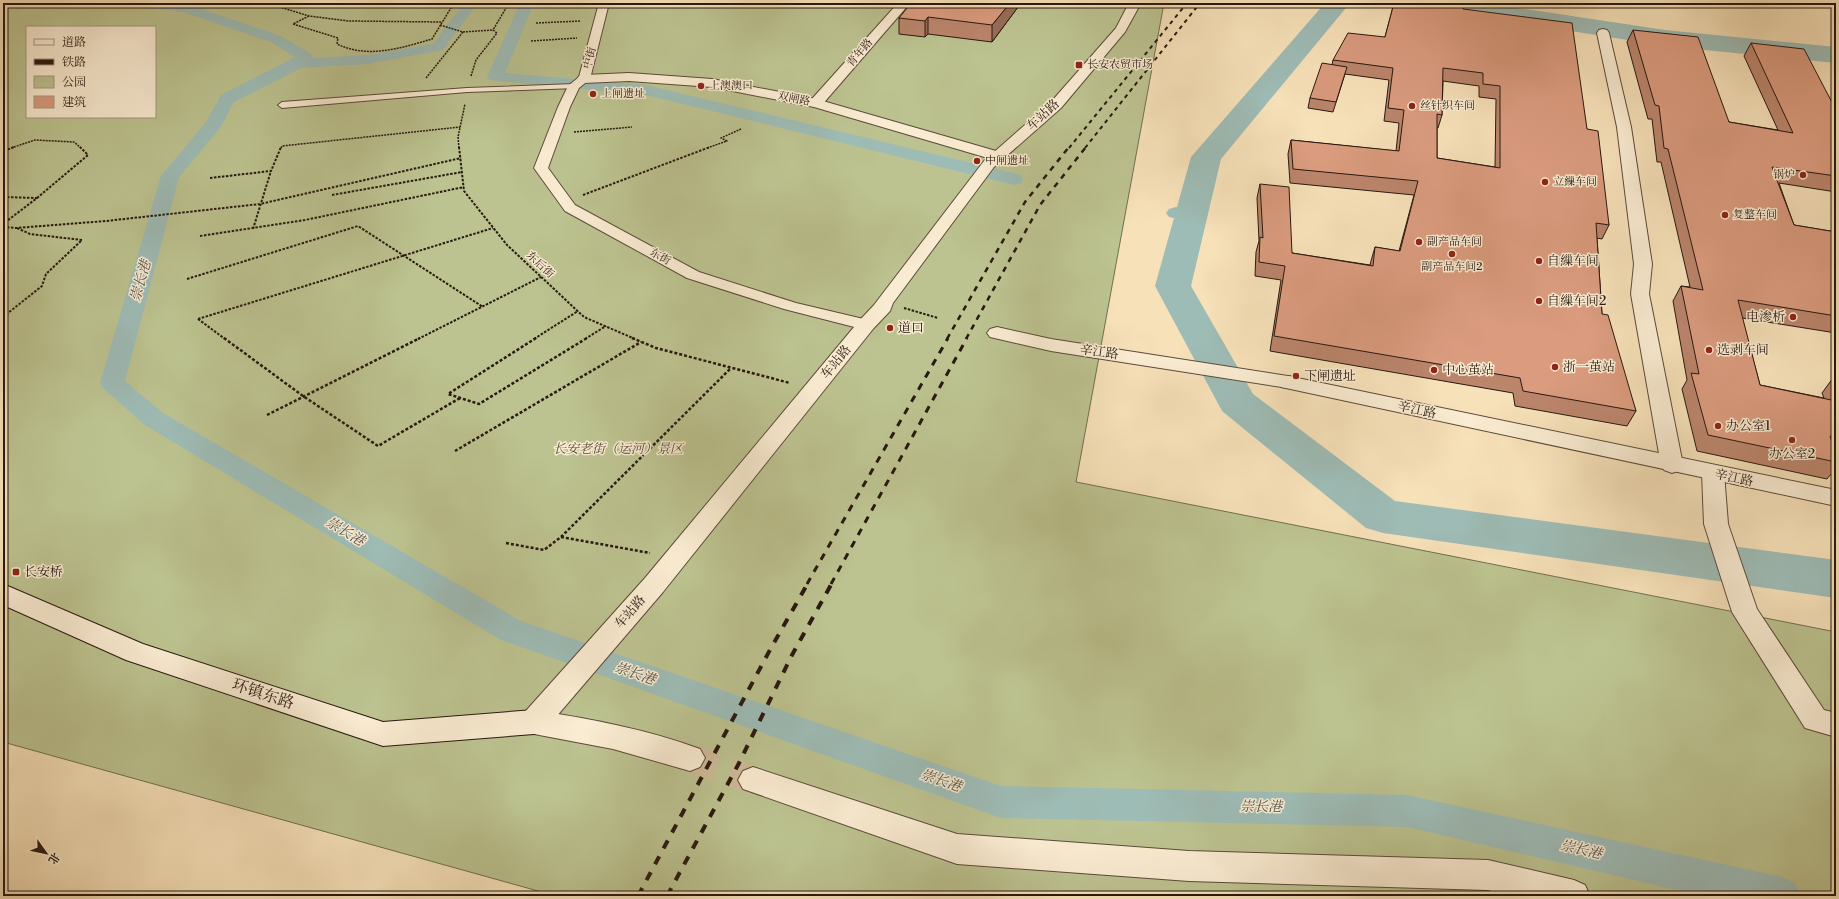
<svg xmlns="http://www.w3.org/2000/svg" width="1839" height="899" font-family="'Libre Bodoni','Noto Serif SC',serif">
  <rect width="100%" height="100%" fill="#f7e1b9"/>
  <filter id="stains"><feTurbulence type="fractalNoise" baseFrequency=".005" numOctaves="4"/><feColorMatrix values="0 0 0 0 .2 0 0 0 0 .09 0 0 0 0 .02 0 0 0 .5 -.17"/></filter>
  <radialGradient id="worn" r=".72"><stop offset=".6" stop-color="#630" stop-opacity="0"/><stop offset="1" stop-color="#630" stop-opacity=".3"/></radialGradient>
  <path fill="#bcc390" stroke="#726e50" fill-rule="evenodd" d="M3,3h1161l-88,479 760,150v264h-1280l-553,-154zM27,27h128v90h-128z"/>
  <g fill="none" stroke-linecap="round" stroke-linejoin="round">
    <path fill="#9ebcb6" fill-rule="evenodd" d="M133,3h45l12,2 91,31 29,17 3,3 -2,2h5l52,-3 65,-11 31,-41h14l-35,47 -75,14 -67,4 -67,34 -14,26 -41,49 -54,204 38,32 358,208 480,165 406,9 375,82 13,6 6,13h-99l-295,-69 -406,-9 -502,-179 -354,-214 -42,-37 -3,-5 61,-207 45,-54 15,-27 74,-38 -24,-15 -88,-30 -43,-5 -5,-1z
      M520,3h14l-29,70 141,12 375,90 2,4 -2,4 -7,2 -368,-90 -157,-15 -2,-3z
      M1176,207l22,5 3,4 -3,4 -7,2 -22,-5 -3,-4 3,-4z"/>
    <path fill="#9ebcb6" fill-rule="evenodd" d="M1325,3h25l-129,156 -30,127 62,108 142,107 441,59v38l-453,-65 -17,-5 -144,-117 -67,-125 36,-129z
      M1427,3h58l180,27 171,17v16l-171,-17 -226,-36 -8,-2z"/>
    <path stroke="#ceb997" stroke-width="28" stroke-dasharray="28 14" stroke-linecap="butt" d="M690,758l63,22"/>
    <defs>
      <path id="service" d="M574,84h3v4l-110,4 -185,16 -4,-3 4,-3 185,-14z"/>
      <path id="pedestrian" d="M599,3h10l-19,76 -11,9 -9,19 -22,61 27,37 124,67 97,31 76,18 2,4 -2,4 -6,1 -82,-21 -97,-31 -122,-67 -31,-43 24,-61 10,-21 11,-9z"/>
      <path id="minor" d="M1603,29l4,1 2,3 22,94 21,137 -3,30 34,171 -3,5 -8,3 -8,-3 -3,-5 -30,-171 3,-30 -17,-137 -20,-94 2,-3z
        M629,73l83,6 104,20 187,54 3,3 -3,3 -5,2 -184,-54 -102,-20 -83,-6 -45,2 -5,-1 -2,-3 2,-3 5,-1z
        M997,327l54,12 237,37 7,1 3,5 -3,5 -7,1 -237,-37 -61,-14 -3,-4 3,-4z
        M1713,465l8,3 3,5 4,51 29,85 67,101 12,3v24l-31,-9 -73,-116 -28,-88 -2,-51 3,-5z
        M534,710c56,9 113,19 166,39l5,9 -5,9 -10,4 -77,-22 -79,-15 -10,-3 -4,-9 4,-9z
        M753,767l204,67 232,17 299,9 86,20 11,5 5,11h-79l-23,-6 -299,-9 -232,-17 -214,-75 -5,-9 5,-9z"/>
      <path id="tertiary" d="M898,3h12l-89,103h-10l-2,-3 2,-3z
        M1129,3h12l-16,29 -64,76 -67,59 -101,136 -3,8 -17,18 -210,263 -119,139 -10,3 -10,-3 -4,-9 4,-9 121,-135 214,-257 15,-16 110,-144 67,-59 65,-74z
        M1288,376l548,114v16l-555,-119 -3,-5 3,-5z"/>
      <path id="secondary" d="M3,584l140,60 240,78 151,-12 10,3 4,9 -4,9 -10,3 -151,12 -257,-86 -123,-55z"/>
    </defs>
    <use href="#service" stroke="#5c4a3a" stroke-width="2"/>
    <use href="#pedestrian" stroke="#5c4a3a" stroke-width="2"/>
    <use href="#minor" stroke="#5c4a3a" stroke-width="2"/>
    <use href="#tertiary" stroke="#5c4a3a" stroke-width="2"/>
    <use href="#secondary" stroke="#281810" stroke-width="2"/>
    <path stroke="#281810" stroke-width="1.5" stroke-dasharray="2 1" stroke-linecap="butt" d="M230,3l43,2
      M275,3l-2,2 36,11 40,5 92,1
      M309,16l-16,8 45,14 -1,6c31,15 64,4 95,-5l22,-36
      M536,23l45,-2
      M440,25l23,7 30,-2
      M531,41l46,-3
      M471,76l5,-16 21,-27 -4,-3 16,-27
      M426,78l37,-46
      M574,132l58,-5
      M11,148l24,-8 39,2 7,6
      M281,148l1,-2 178,-19
      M459,148l-1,-11 7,-33
      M707,148l20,-7 -6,-3 20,-9"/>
    <path stroke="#281810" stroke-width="2" stroke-dasharray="2.5 1.5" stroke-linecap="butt" d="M459,147l5,44 43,54 77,72 51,22
      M4,151l10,-4
      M210,178l61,-7 10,-24
      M332,195l130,-23
      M583,195l127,-48
      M3,197l34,1 -34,26
      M37,198l51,-43 -8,-8
      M3,227l13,1 90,-7 154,-17 201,-46
      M253,229l18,-58
      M200,236l105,-16 159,-33
      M187,279l171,-53 125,81
      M904,308l34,10
      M3,317l39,-31 4,-12 36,-34 -52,-6 -13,-6
      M198,319l27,20
      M198,319l295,-91
      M418,339l123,-62
      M534,339l44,-28
      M585,339l21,-13"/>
    <path stroke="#281810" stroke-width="2.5" stroke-dasharray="3 2" stroke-linecap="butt" d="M224,338l79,58 75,50 82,-48
      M536,338l-88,56 31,10 108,-66
      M632,338l24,10 134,35
      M267,415l153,-77
      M455,451l186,-109
      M561,537l170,-169
      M506,543l38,7 17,-13 89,16"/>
    <use href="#service" fill="#faecd2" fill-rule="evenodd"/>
    <use href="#pedestrian" fill="#faecd2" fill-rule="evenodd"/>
    <use href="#minor" fill="#faecd2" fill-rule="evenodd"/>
    <use href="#tertiary" fill="#faecd2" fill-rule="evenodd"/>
    <use href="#secondary" fill="#faecd2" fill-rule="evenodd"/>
    <path stroke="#281810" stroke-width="2" stroke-dasharray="4 4" stroke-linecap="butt" d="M1069,148l118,-145
      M1085,148l115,-145"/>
    <path stroke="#281810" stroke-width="2.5" stroke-dasharray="5.5 5.5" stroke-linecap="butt" d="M947,339l78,-137 44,-55
      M966,339l74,-134 46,-58"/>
    <path stroke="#281810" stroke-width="3" stroke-dasharray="7 7" stroke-linecap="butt" d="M807,584l141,-246
      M831,584l136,-246"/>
    <path stroke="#281810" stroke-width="4" stroke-dasharray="9 9" stroke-linecap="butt" d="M638,896l133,-248 37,-65
      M667,896l71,-131 54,-110 40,-72"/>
  </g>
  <path fill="#bb856c" stroke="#281810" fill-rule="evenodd" d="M1021,3l-29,39 -64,-8 -3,3 -26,-3v-16z
    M1394,3l69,6 124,120 22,96 -7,14 -5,-1 5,76 34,97 -9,15 -112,-20 -2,-13 -243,-42 11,-71 -26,-4 1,-24 3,-11 -2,-43 3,-14 32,69 78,12 1,-4 4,-14 24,4 15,-56 -124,-12 -2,-29 3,-14 105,11 3,-28 -15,-2 5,-41 -44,-6 -12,38 -25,-4 2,-10 22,-33 1,-5 52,-23zM1443,81l36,5v11l17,2 -1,68 -58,-9v-30h1l4,-13z
    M1633,30l96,92 49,8 -34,-74 7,-13 85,67v82l-57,-9 15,42 42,7v101l-94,-15 18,67 64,13 -2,-5 11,-15h3v90l-9,11 -130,-28 -15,-62 5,-9 -14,-79 8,-15 9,1 -29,-125h-4l-5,-43h-4l-21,-77z"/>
  <path fill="#996c58" stroke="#281810" d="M1010,3h11l-29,39v-17z
    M928,17v17l-3,3v-16z"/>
  <path fill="#da9b7e" stroke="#281810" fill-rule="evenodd" d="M911,3h99l-18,22 -64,-8 -3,4 -26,-3z
    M1394,3h69v6l109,14 15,106 11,2 11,94 -13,-2 6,91 6,1 28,96 -113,-20 -3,-13 -246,-42 11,-70 -26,-4 1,-25 3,1 -3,-54 29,3 3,66 81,13 2,-19 25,4 18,-70 -125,-12 -2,-29 108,11 5,-41 -16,-2 5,-40 -60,-8 15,-27 37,4zM1443,68l40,5v11l17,2v82l-63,-10v-44l5,1z
    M1633,30l65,7 31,85 64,11 -42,-90 53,6 32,61v66l-64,-9 22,58 42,7v53h-2l2,3v28l-98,-16 22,85 76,16v37l-6,-2 6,17v9l-128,-27 -17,-62 8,1 -18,-88 22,4 -35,-141 -4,-1 -5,-42 -4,-1z
    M1322,63l25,4 -11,35 -26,-4z
    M1833,378h3v7z"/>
  <g fill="#8f2418" stroke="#faecd2" stroke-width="1.5">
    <rect x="1075" y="61" width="8" height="8" rx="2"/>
    <circle cx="701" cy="86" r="4"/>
    <circle cx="593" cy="94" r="4"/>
    <circle cx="1412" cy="106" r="4"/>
    <circle cx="977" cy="161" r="4"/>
    <circle cx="1803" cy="175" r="4"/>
    <circle cx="1545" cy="182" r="4"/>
    <circle cx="1725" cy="215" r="4"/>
    <circle cx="1419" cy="242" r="4"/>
    <circle cx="1452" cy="254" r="4"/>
    <circle cx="1539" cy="261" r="4"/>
    <circle cx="1539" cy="301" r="4"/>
    <circle cx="1793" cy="317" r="4"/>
    <circle cx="890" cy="328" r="4"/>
    <circle cx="1709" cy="350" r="4"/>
    <circle cx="1555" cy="367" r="4"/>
    <circle cx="1434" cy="370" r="4"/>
    <circle cx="1296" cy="376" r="4"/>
    <circle cx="1718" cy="426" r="4"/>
    <circle cx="1792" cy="440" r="4"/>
    <rect x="12" y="568" width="8" height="8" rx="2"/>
  </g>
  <g text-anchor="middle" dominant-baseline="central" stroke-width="3" stroke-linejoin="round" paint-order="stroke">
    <g font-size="11" fill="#281810" stroke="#faecd2">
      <text transform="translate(860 53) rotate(-49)">青年路</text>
      <text transform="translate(590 58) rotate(-76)">中街</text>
      <text transform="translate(794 99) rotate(11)">双闸路</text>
      <text transform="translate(660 257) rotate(29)">东街</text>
      <text transform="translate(540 265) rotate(43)">东后街</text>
    </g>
    <g font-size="11" fill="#281810" stroke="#faecd2" text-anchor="start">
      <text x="1087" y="65">长安农贸市场</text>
      <text x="709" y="86">上澳澳口</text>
      <text x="601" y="94">上闸遗址</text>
      <text x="1420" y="106">丝针织车间</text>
      <text x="985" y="161">中闸遗址</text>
      <text x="1795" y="175" text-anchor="end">锅炉</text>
      <text x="1553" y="182">立繅车间</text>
      <text x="1733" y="215">复整车间</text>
      <text x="1427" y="242">副产品车间</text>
      <text x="1452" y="267" text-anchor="middle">副产品车间2</text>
    </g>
    <g font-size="13" fill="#281810" stroke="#faecd2">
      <text transform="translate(1043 115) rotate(-43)">车站路</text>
      <text transform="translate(1099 352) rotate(8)">辛江路</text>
      <text transform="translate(836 362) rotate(-51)">车站路</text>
      <text transform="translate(1417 410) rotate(12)">辛江路</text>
      <text transform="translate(1734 478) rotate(12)">辛江路</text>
      <text transform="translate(630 612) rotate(-49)">车站路</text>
    </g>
    <g font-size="13" fill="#281810" stroke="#faecd2" text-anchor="start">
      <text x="1547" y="261">自繅车间</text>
      <text x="1547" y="301">自繅车间2</text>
      <text x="1785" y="317" text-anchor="end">电渗析</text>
      <text x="898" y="328">道口</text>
      <text x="1717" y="350">选剥车间</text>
      <text x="1563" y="367">浙一茧站</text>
      <text x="1442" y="370">中心茧站</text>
      <text x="1304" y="376">下闸遗址</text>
      <text x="1726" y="426">办公室1</text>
      <text x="1792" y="454" text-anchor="middle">办公室2</text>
      <text x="24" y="572">长安桥</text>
    </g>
    <g font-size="13" font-style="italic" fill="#544b36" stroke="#faecd2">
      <text x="618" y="449">长安老街（运河）景区</text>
    </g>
    <g font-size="14" font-style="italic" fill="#51514a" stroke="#faecd2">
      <text transform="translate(141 281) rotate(-74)">崇长港</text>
      <text transform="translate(345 532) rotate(31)">崇长港</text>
      <text transform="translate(635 674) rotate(19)">崇长港</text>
      <text transform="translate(941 781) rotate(19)">崇长港</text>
      <text transform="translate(1261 807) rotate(1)">崇长港</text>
      <text transform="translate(1581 850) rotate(13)">崇长港</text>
    </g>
    <g font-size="16" fill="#281810" stroke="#faecd2">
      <text transform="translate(263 694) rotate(18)">环镇东路</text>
    </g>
  </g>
  <rect width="1839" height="899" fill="none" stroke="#f7e1b9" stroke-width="16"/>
  <rect x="4" y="4" width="1831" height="891" fill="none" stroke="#281810" stroke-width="2"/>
  <rect x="8" y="8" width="1823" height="883" fill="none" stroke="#281810"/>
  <rect x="26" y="26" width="130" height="92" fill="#faecd2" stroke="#a69784"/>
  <rect x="34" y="39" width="20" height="6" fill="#faecd2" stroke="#a69784"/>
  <text x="62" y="46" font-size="12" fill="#281810">道路</text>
  <rect x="34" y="59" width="20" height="6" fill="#281810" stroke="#a69784"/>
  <text x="62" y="66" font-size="12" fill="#281810">铁路</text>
  <rect x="34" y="76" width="20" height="12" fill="#bcc390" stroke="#a69784"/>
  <text x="62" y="86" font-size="12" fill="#281810">公园</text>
  <rect x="34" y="96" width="20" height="12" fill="#da9b7e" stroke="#a69784"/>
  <text x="62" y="106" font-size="12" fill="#281810">建筑</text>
  <g transform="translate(46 853) rotate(123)" stroke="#faecd2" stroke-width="3" paint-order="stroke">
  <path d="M0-3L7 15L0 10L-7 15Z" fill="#281810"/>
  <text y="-6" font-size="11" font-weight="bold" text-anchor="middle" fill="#281810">北</text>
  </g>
  <rect width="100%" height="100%" filter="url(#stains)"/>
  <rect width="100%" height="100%" fill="url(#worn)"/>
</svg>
